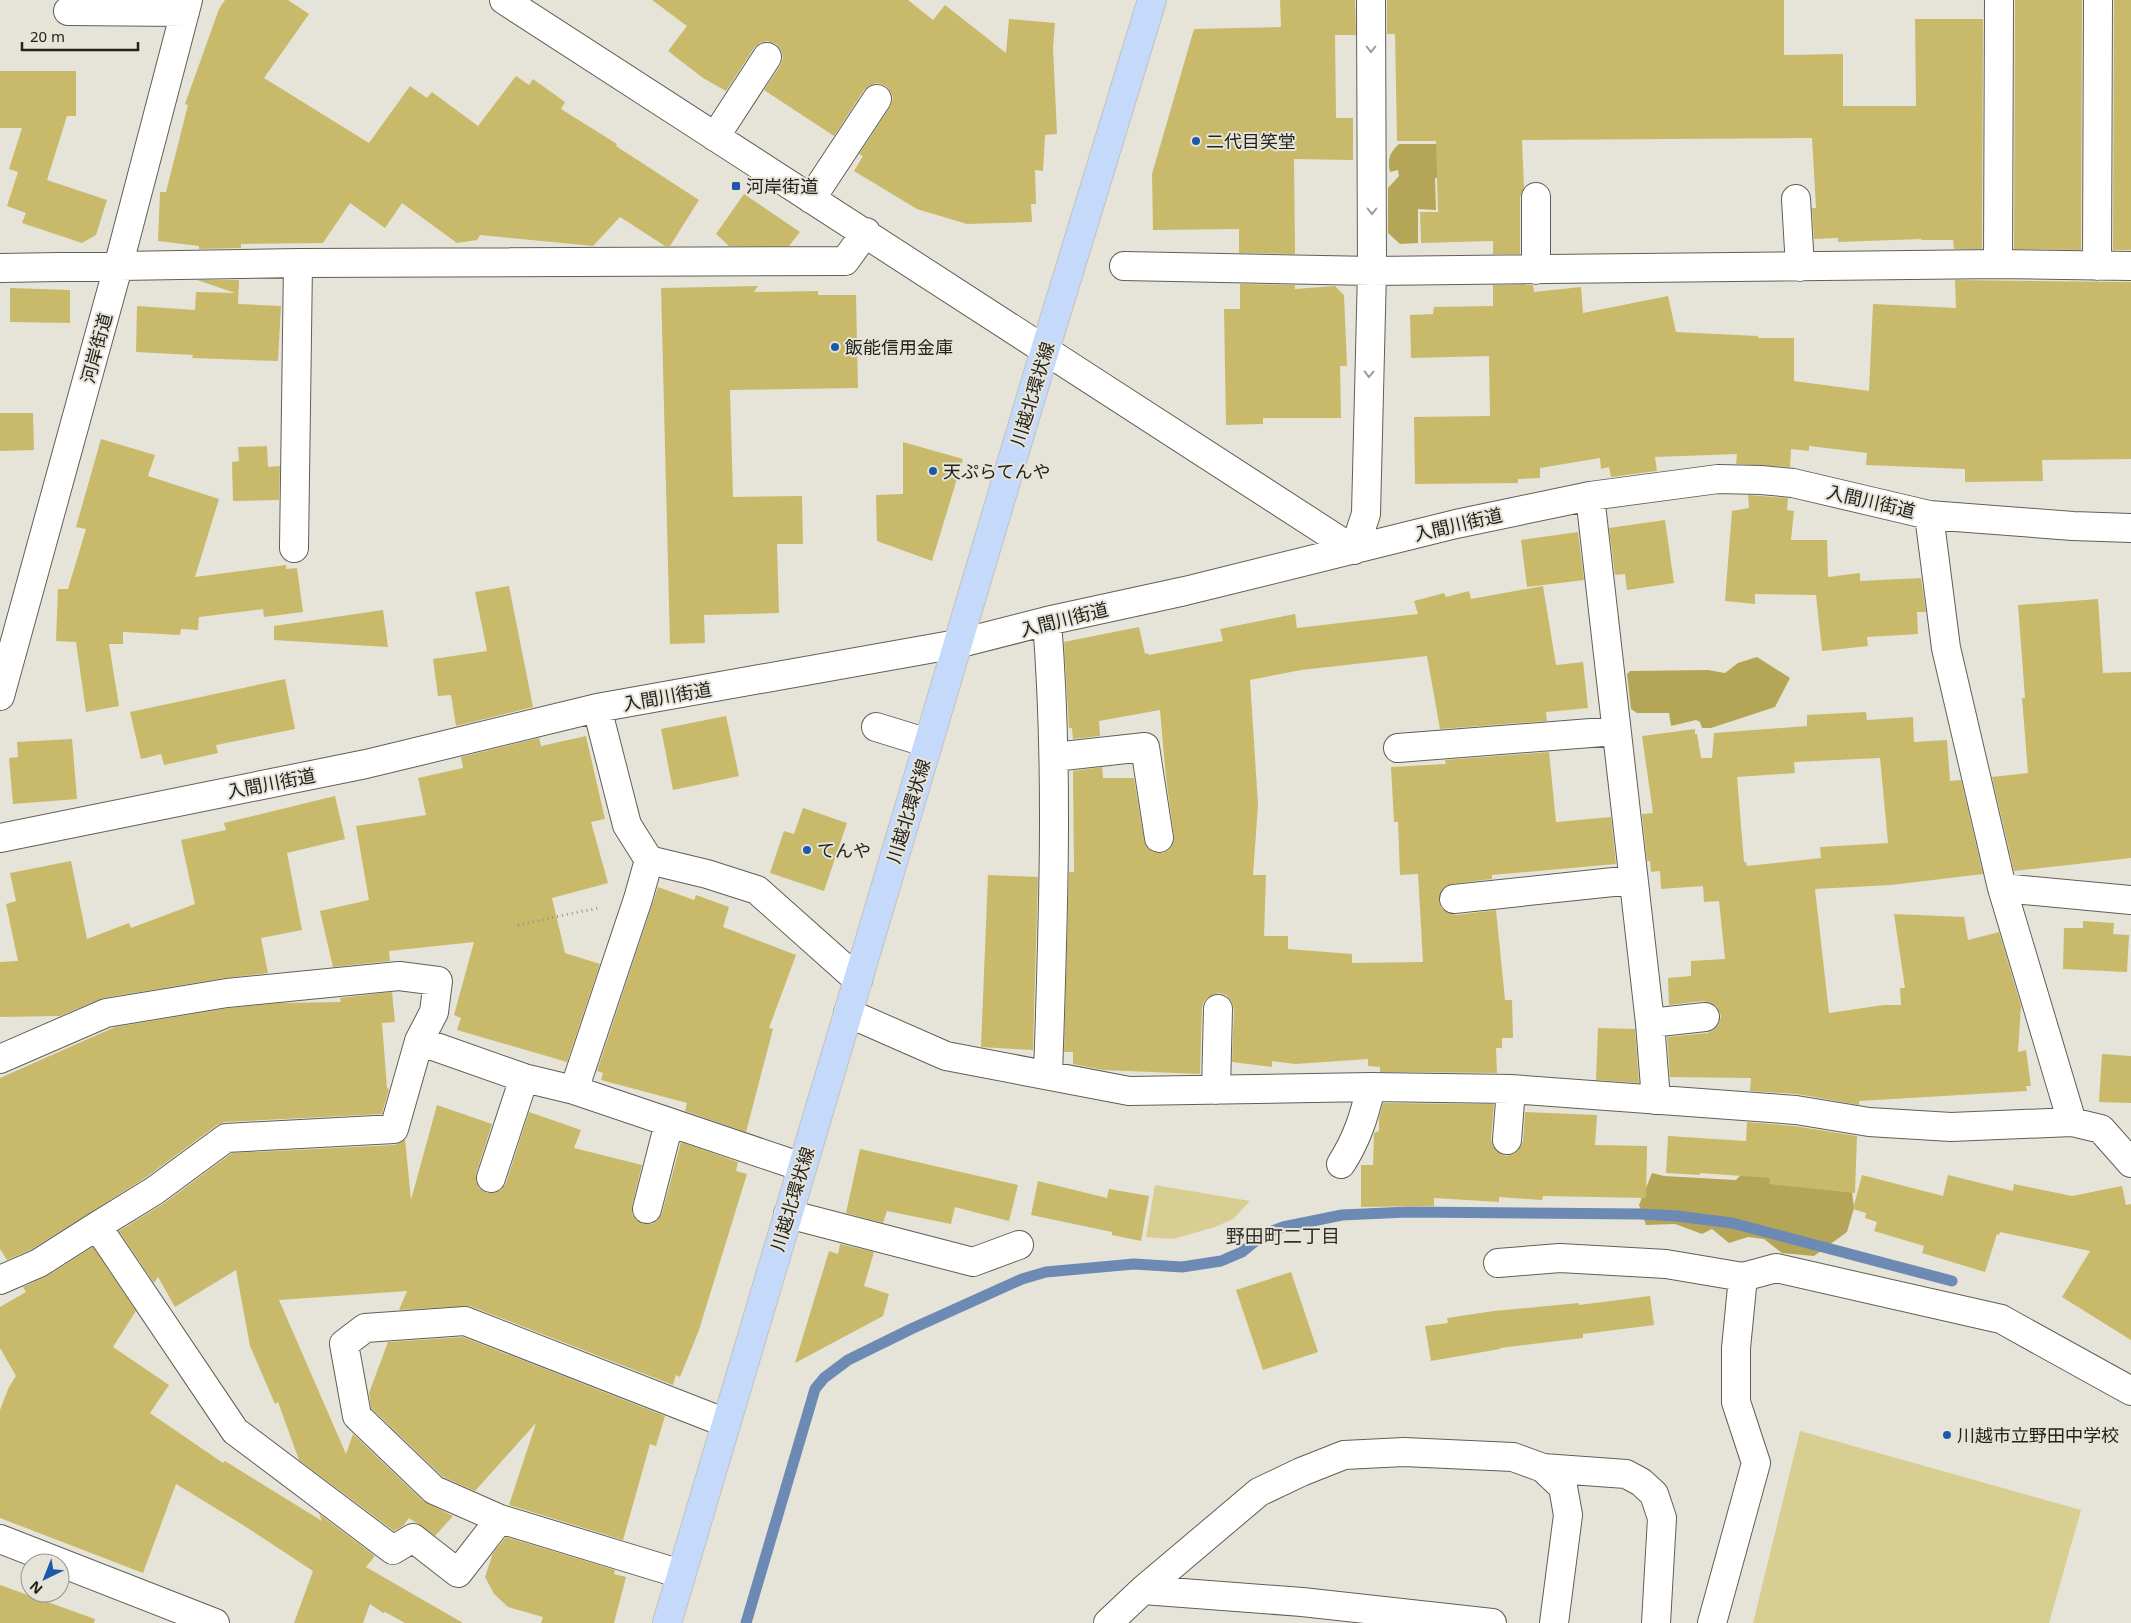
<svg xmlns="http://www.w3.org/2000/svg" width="2131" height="1623" font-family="'Noto Sans','Noto Sans JP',sans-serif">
  <rect width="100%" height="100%" fill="#e6e4d8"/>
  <path fill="#d8ce92" d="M1155,1185l95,16 -17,18 -18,8 -42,12 -27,-2z
    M1800,1431l281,79 -32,113h-296z"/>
  <path fill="#b5a657" d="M1399,144h43l35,33 -42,1 1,32 -18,-1v34l-18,1 -12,-11v-45l11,-12 -1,-6 -8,2c-3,-13 0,-20 9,-28z
    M1757,657l33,21 -15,29 -64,21h-9l-2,-6 -4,-2 -25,6 -2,-13h-32l-6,-4 -4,-35 3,-3 78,-1 17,3 13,-10z
    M1761,1153l90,31 3,24 -7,24 -33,24 -32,-3 -18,-14 -16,-2 -19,6 -17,-14 -10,5 -27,-10 -29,1 -7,-20 13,-32 12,3 72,4z"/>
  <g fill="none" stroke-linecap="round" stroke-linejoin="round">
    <path stroke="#6c8ab4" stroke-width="11" d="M746,1623l69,-234 9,-11 24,-18 63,-31 111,-50 24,-7 88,-8 48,3 39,-6 21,-9 22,-18 19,-7 59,-12 66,-3 232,2 37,2 55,7 220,58"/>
  </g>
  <path fill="#c8ba6a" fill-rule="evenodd" d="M225,0h63l21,14 -45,64 105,65 41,-57 17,12 5,-6 46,34 38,-50 13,9 4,-6 32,23 -4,7 56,35 -1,2 83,54 -29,46h-5l-45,-29 -27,29 -113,-11 -3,5 -20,3 -55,-40 -17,25 -35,-25 -27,40 -82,1v4l-42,1v-3l-41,-5 2,-49h6l22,-87 -3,-1 34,-95z
    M652,0h256l25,20 12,-15 61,48 3,-34 46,4 -2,24 4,87 -12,1 -2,36 -8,-1 1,34h-5l1,18 -65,2 -50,-15 -63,-38 9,-15 -4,-2 31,-47 3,-8 -2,-7 -5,-6 -9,-3 -7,2 -6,5 -30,46 -70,-46 16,-24 3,-8 -2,-8 -5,-6 -9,-3 -7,2 -6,5 -28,43 -23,-13 -35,-27 19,-25z
    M1280,0h75l1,35h-21l1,83h17v42l-59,-1 1,95 -56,-1v-24l-86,1 -1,-56 42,-145 87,-2z
    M1387,0h397v55l59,-1v52h73l-1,-87h68l-1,230h-28l-1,-9h-32v-1l-83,3v-4l-24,1 -2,-31h4l-4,-70 -290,2 2,48 -4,9v57h-27v-13l-72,2 -1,-31h18l-2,-71h-39l-2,-107h-8z
    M2015,0h67l-1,250 -67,-1z
    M2114,0h17v250h-18z
    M0,71h76v45h-9l-20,64 60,20 -11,35 -14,8 -60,-20 4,-10 -19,-7 11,-34 -9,-3 13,-41h-22z
    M744,194l56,38 -11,14h-60l-13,-12z
    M197,280h42l-1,24 43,2 -3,55 -86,-3 1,-3 -57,-3 1,-46 58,4 1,-18 39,1z
    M1955,280l176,2v177l-89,1 1,21 -78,1v-13l-99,-4 1,-12 -58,-7v5l-18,-2 -1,18 -54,-3 1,-10 -82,3 2,14 -46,6 -2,-10 -8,2 -1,-11 -60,10v10l-22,1v4l-103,1 -1,-67 76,-1 -1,-60 -78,2 -1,-43 23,-1 1,-7 59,-1v-21h40l1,7 47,-5 2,26 85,-17 8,36 82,4v2h36v43l75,10 4,-87 83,4z
    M1240,284l55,1v4l40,-3 9,9 3,71h-7l1,52h-78v6l-37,1 -2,-116h16z
    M758,286l-4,6 64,-1v4h38l2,93 -128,2 3,107 69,-1 1,48h-26l2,69 -75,2 1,28 -35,1 -9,-356z
    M10,288l60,2v33l-60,-1z
    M0,413h33l1,37 -34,1z
    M101,439l54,16 -7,21 71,23 -24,78 91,-12v4l11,-1 6,44 -39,5 -1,-8 -64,8 -1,13 -17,-1 -1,6 -57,-3v12h-14l10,62 -33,6 -10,-70 -20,-1 2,-52h10l18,-60 -10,-2z
    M903,442l60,17 -31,102 -55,-20 -1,-46 27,-1z
    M267,446l1,21 12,-1 -1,34 -46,1 -1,-39 7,-1 -1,-14z
    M1748,495l40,3 -1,12 7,1 -3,29h36l1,37 32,-4v8l61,-3 5,34h-9l1,22 -51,3 1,9 -46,5 -6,-56 -61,-1v10l-30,-3 7,-90 17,-3z
    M1665,520l9,63 -47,7 -2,-16 -10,1 -6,-47z
    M1578,532l6,48 -57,7 -6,-47z
    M509,586l24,121 -77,19 -5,-31 -13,1 -5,-37 54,-8 -12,-59z
    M1543,586l13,79 27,-3 5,46 -42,4 1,9 -107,8 -13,-73 -126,14 -51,10 8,125 -5,70h13l-2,61h24v13l64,5v9l71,-1 -5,-88 -18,1 -2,-53h-4l-3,-55 55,-3 -1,-4 104,-8 7,70 55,-5 5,47 -124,11v4l-40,5 -8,3 -4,6 -1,8 2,7 7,5 8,2 40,-5 9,90h7l1,38h-11v10h-6l1,25 -117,-1v-5l-12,-1v-7l-73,5 -23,-3v6l-40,-5 2,-53 -3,-8 -5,-6 -7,-2 -9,3 -6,5 -2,7 -2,66 -97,-4 -30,-6v-12h-9l5,-180h5l-1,-101 29,-4 1,11h31l10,62 3,7 6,5 9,1 7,-3 4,-6 1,-8 -8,-58 -6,-68 -61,11 1,15 -27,3 -1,-11h-3l-5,-86 75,-15 6,27 3,-1 1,2 74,-14 -3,-12 75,-15 2,14 121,-14 -4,-13 30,-8 2,4 23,-6 2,8z
    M2098,599l5,74 28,-1v186l-117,13 -22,-94 36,-4 -6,-75h3l-7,-93z
    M383,610l5,37 -114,-7v-14z
    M285,679l10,50 -79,16 2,8 -54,12 -3,-11 -20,5 -11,-47z
    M1866,712l1,8 46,-3 1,25 33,-2 3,41 11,-1 22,94 -92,11 -76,4 14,124 55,-8h17l-1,-17h5l-11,-74 70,3 4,23 31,-8 22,74 -3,46 8,-2 5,36h-5l1,5 -168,10v4l-62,-11 -47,-3 1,-13 -81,-1 -3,-40 40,-4 7,-3 5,-6 2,-8 -4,-9 -6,-4 -8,-2 -34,4 -1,-27 23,-2v-15l34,-2 -6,-58 -15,1 -1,-16 -42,3 -1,-18 -9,1 -1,-11h-3l-5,-47 11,-1 -11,-77 53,-7v5h2l4,24h11l2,-25 93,-7v-11zM1880,758l8,85 -68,4 1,11 -74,8 -1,-4h-2l-7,-85 58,-4 -1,-11z
    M726,716l13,60 -66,14 -12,-61z
    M586,736l19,83 -14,3 17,61 -56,15 13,55 35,11 -33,98 -110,-32 4,-12 -7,-3 20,-73 -85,9 1,10 -57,6 -13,-56 49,-11 -13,-74 70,-11 -8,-37 45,-10 -2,-11 78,-19 2,8z
    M72,739l5,60 -64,5 -4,-46 9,-1 -1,-15z
    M335,796l10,43 -58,14 15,77 -41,8 7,35 -43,5 -122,20 -43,18 -60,1v-55l18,-1 -12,-57 10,-3 -6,-28 61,-12 16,78 42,-16 2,5 64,-24 -14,-64 45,-10 -2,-7z
    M803,808l44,15 -23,68 -54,-18 14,-42 10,3z
    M988,875l50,2 -5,173 -52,-3z
    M658,887l36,13 2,-5 33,12 -6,20 73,28 -27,73 4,1 -27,103 -61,-21 2,-8 -86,-23 2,-7 -6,-2z
    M2083,921l31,2 -1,11 16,1 -2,37 -64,-3 1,-41h19z
    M392,992l3,30 -13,1 5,65 2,1 -7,25 -157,8 -8,3 -72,53 -113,71 -25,11 -7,-11v-171l115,-51 114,-19 51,-5 61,-1 -1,-4z
    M1598,1028l37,1 4,54 -43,-3z
    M2102,1054l29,2v47l-32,-1z
    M1383,1103l111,1 -3,35 2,7 6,7 7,3 8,-2 6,-6 3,-7 2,-29 72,3 -2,30 52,1 -1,52 -103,-2 -1,4 -43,-3v5l-65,-4v8l-73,1v-42h12l1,-32 5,-2v-13z
    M437,1105l55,19 -16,50v7l3,7 8,5h7l7,-3 5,-7 23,-71 52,18 -7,18 68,17 -10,41v8l4,6 7,4h9l6,-4 4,-7 19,-71 57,20 -2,9 11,3 -48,156 -19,47 -4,-2 -3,10 -203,-79 -71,4 8,-19 -128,9 67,154 7,-20 70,67 30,15 -18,20 -26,-18 -7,9 -8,4 -95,-71 -21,-58 -3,2 -25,-58 -14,-76 -61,37 -17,-30 -4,6 -35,-52 44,-27 69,-51 163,-8 10,-6 6,61z
    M1747,1122l47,4 63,10 -2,57 -86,-9 1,-6 -70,-5v2l-34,-2 2,-37 78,5z
    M860,1149l158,36 -9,36 -54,-14 -4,17 -64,-13 -4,12 -37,-10z
    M1862,1175l81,21 5,-21 65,16 1,-7 58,12 50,-10 4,19 5,-1v136l-69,-43 28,-46 -90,-19 -1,3 -2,-1 -12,38 -63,-19 2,-7 -50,-15 3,-9 -12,-4 1,-5 -13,-4z
    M1038,1181l69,17 2,-9 40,7 -8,45 -29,-6v-3l-81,-17z
    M840,1244l34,8 -10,34 25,8 -6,22 -88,47 34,-112 9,3z
    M93,1247l43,64 -23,36 56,38 -19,28 73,50 2,-2 97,60 -3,-7 56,42 -9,11 97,56h-58l-20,-11 -2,1 -13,-9 -7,19h-69l19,-52 -70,-46 -67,-41 -33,89 -143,-55v-108l9,-23 7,-11 -16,-28v-41l26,-15 -3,-5 24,-11z
    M1291,1272l27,80 -55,18 -27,-80z
    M1650,1296l4,29 -71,9v4l-83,10v1l-69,12 -6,-35 23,-3 -1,-5 47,-7 85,-8v2z
    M463,1337l202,79 -9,30 -6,-2 -27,96 -114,-35 27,-82 -61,68 -32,-14 -72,-69 -2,-15 19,-51z
    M506,1537l109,33 -1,4 12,3 -12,46h-73l2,-6 -35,-10 -14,-13 -9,-17 8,-24z
    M0,1585l95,34 -1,4h-94z"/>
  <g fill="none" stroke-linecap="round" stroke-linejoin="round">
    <defs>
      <path id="minor" d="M504,0l850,550 12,-36 6,-243 -1,-271
        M68,11l117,1
        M715,137l52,-80
        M1536,197v73
        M811,199l66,-100
        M1796,199l4,68
        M1998,264l1,-264
        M1124,266l248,5 626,-7 133,2
        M2097,266l1,-266
        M0,268l298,-5 547,-2 21,-29
        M1590,496l60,527 6,77
        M1929,515l17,133 56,240 70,234
        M294,548l4,-285
        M1047,621c12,151 6,303 1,454
        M0,696l118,-429 70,-267
        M597,708l30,117 22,35 58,14 50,16 101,90
        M876,727l52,16
        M1398,748l218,-17
        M1054,757l91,-10 14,91
        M0,838l366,-74 231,-56 360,-64 90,-23 138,-30 271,-67 134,-28 128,-17 43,1 32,3 136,32 144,11 58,2
        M2002,888l129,12
        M1454,899l178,-19
        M848,1013l98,43 183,35 242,-4 140,2 285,21 73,12 82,5 121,-5 29,7 30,34
        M1650,1023l55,-6
        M0,1059l106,-46 121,-20 172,-17 39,5 -4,31 -15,29 105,37 50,12 228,77
        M574,1090l64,-191 11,-39
        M1216,1090l2,-81
        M1507,1140l4,-51
        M1341,1164c16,-25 23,-47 30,-77
        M491,1178l33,-100
        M647,1209l22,-86
        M788,1214l185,48 46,-17
        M97,1226l138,205 158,119 20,-12 45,35 42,-54
        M1498,1263l62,-5 106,6 77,13
        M0,1280l39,-17 58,-37 57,-35 72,-53 168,-9 25,-88
        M1543,1468l83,6 15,8 13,12 8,24 -6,105
        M0,1539l215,84
        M681,1574l-181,-55 -66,-29 -77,-74 -13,-72 21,-16 100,-7 261,102
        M1143,1590l159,12 190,21
        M1108,1623l35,-33 116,-98 42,-20 43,-17 60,-3 109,5 30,11 20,19 5,28 -14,108
        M1712,1623l44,-160 -20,-61v-54l7,-71 33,-9 225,51 130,72"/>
      <path id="major" d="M667,1623l378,-1273 107,-350"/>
    </defs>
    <use href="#minor" stroke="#615f55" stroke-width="30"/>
    <use href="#major" stroke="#c1c1c0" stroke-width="30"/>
    <path stroke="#97958d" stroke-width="3" stroke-dasharray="1 4" stroke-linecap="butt" d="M518,925l80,-17"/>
    <use href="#minor" stroke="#fff" stroke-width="28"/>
    <use href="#major" stroke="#c5dafa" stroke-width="28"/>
  </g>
  <defs><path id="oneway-chevron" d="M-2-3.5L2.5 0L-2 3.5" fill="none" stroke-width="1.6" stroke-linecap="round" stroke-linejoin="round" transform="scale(1.25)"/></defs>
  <g stroke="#9c9c9a">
    <use href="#oneway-chevron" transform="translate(1371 49) rotate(90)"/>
    <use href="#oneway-chevron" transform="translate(1372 211) rotate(90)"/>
    <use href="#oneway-chevron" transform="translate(1369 374) rotate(91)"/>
  </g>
  <g fill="#1e58aa" stroke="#e6e4d8" stroke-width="2">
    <circle cx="1196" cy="141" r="5"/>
    <rect x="731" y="181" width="10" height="10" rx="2.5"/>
    <circle cx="835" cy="347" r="5"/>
    <circle cx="933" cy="471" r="5"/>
    <circle cx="807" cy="850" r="5"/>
    <circle cx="1947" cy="1435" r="5"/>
  </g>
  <g text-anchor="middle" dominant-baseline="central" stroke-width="4" stroke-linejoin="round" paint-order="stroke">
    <g font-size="18" fill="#23221e" stroke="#e6e4d8" text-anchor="start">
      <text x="1206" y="141">二代目笑堂</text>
      <text x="746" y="186">河岸街道</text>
      <text x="845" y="347">飯能信用金庫</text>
      <text x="943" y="471">天ぷらてんや</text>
      <text x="817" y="850">てんや</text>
      <text x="1957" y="1435">川越市立野田中学校</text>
    </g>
    <g font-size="18" fill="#23221e" stroke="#e6e4d8">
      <text transform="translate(96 348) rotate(-75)">河岸街道</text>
      <text transform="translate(1032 394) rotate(-73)">川越北環状線</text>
      <text transform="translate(1871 501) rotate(13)">入間川街道</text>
      <text transform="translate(1458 524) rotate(-13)">入間川街道</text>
      <text transform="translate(1064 619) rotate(-14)">入間川街道</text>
      <text transform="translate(667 696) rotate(-10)">入間川街道</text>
      <text transform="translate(271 783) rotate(-11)">入間川街道</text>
      <text transform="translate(908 811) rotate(-73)">川越北環状線</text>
      <text transform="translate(792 1199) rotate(-73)">川越北環状線</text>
    </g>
    <g font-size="19" fill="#323027" stroke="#e6e4d8">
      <text x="1283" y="1236">野田町二丁目</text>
    </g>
  </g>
  <g transform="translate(45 1578) rotate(223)"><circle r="24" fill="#e6e4d8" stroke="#98968e"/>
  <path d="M0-4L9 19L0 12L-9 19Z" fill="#1e58aa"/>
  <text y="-8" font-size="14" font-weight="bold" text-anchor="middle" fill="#23221e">N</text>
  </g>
  <path d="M22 42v8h116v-8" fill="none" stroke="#23221e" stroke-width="2.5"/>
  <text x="30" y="42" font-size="15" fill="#23221e" stroke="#e6e4d8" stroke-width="4" paint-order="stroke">20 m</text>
</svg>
